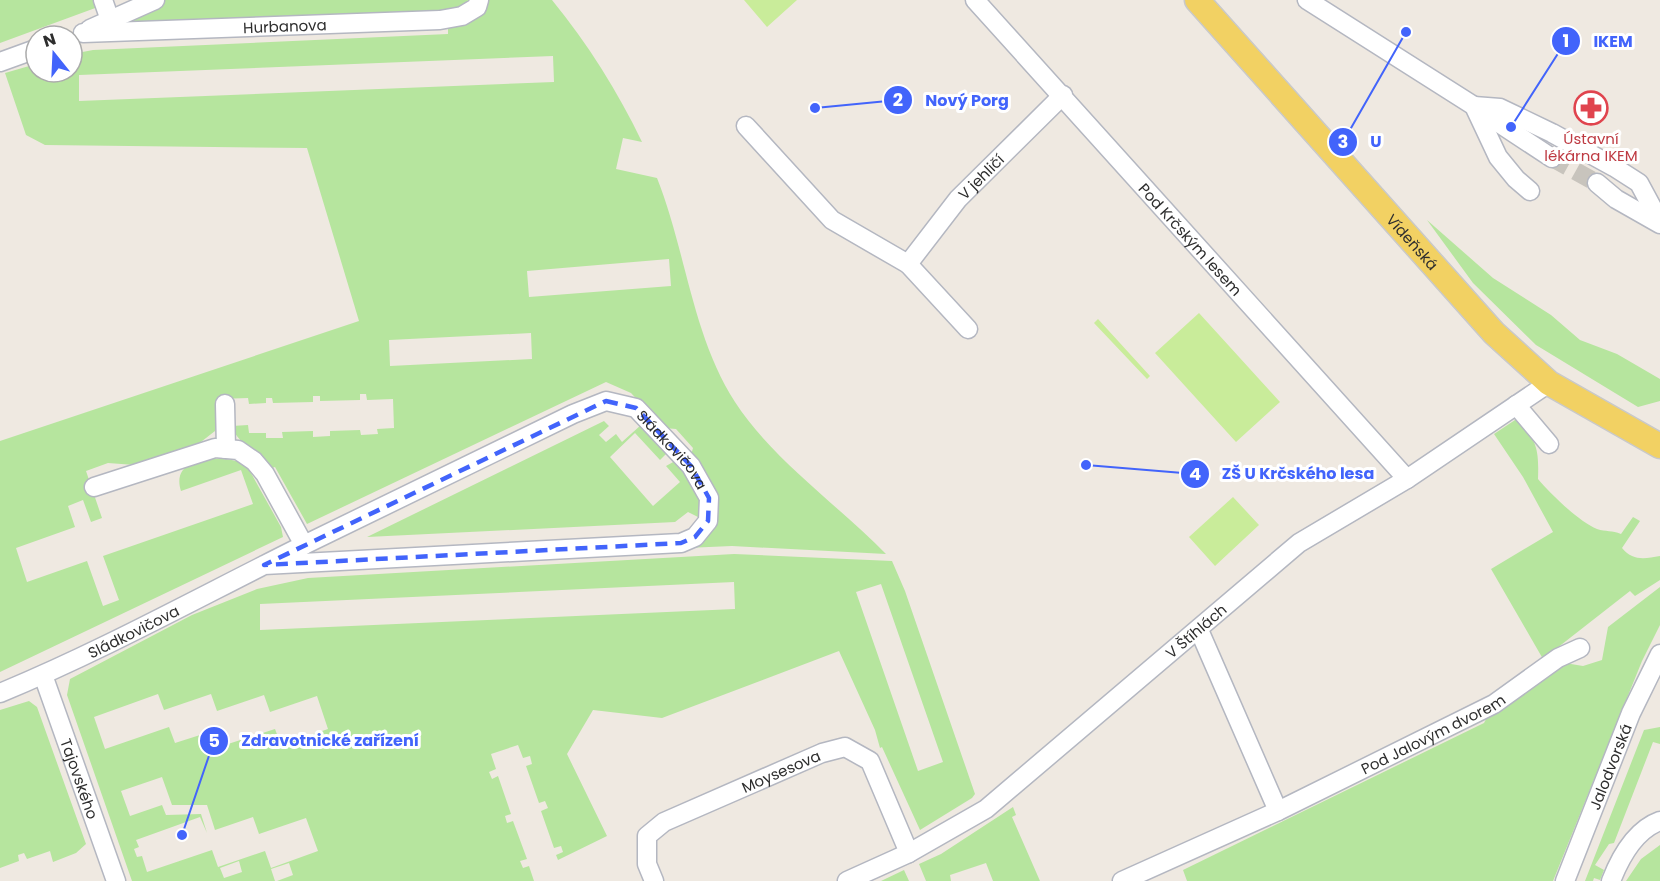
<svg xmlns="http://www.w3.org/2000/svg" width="1660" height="881" font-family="Poppins,sans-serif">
  <rect width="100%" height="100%" fill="#efe9e1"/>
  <path fill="#b6e59e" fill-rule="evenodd" d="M0,0h97l1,7 -98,36z
    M159,0h310l-16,12 -320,10 -4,-3z
    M487,0h65c36,44 66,92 90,142l-19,-4 -7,31 41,9c29,73 35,157 78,224 36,56 104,104 151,152l-154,-8 -46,2 30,-55 -8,-17 -17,-21 2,-7 -17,-19 -12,-1 -33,-35 -25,-11 -299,142 -32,-57 -6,2c-10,-15 -34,-28 -37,-43l16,-1 1,8h17v5h17l-1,-6 31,-1v6l17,-1v-5l30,-1 1,5 17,-1 -1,-5 17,-1 -1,-29 -26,1 -1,-6h-6v6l-40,1v-5h-7v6l-40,1 -1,-5h-6v5l-17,1 -1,-6 -29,1 -4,32 -18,14 -62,20 -27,-2 -22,8 16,47 -11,4 -8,-22 -15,6 7,21 -59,21 11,34 60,-21 16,45 16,-6 -16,-44 150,-52 -12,-34 -60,21c-12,-37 44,-36 65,-27l35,63 2,10 -283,135v-231l359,-120 -52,-173 -262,-3 -19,-10 -21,-62 31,-9v8h36v-18l21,-4 355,-16v-6l12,-3zM553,56l1,26 -475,19v-26zM669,259l2,27 -142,11 -2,-26zM531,333l1,26 -142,7 -1,-26z
    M1427,220l66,58 58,37 29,25 37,14 43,25v22l-22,6 -102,-62 -63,-62z
    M1518,418c19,24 21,31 20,61 12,14 41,43 59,50 9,3 15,1 24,5l12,-17 7,4 -18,27c11,13 22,11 38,8v24l-25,16 -5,-5 -87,68 -52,-90 62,-37 -30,-55 -29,-43z
    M604,421l5,5 -10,9 7,7 10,-8 6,8 19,-17 27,27 -8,8 -25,-27 -25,24 43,49 27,-24 -14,-16 9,-5c19,22 28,27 25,57l-12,-6 -13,10 -308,15z
    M734,554l158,7 13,30 70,203 -3,4 -52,32 -38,-83 -2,1 -5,-18 -36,-79 -177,67 -69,-8 -26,44 40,82 -49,24 -2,-5 7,-3 -2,-6 -7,2 -13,-37 7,-3 -3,-7 -6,2 -13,-37 6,-2 -2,-8 -7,2 -5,-13 -27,9 5,15 -7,3 3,7 6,-3 13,38 -6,2 2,7 6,-2 14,38 -7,2 3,7 6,-2 5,15h-257l16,-6 -4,-12 -18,6 4,12h-143l-65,-186 3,-16 122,-64 65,-26 51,-11zM734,582l1,27 -475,21v-26zM881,584l62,178 -25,9 -62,-179zM158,694l6,16 47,-16 6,17 47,-16 6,17 47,-16 11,33 -47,16 -6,-16 -47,15 -6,-16 -47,15 -6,-16 -64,22 -11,-32zM162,777l10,28h35l8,25 38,-13 6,17 47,-16 12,33 -47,17 -6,-17 -47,16 -6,-17 -65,22 -5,-16 -5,1 -3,-8 5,-2 -3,-7 64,-23 7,16 -6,-19 -35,1 -4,-10 -32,11 -9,-25zM239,861l3,11 -18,6 -4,-10z
    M1660,587v38l-18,36 -89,220h-366l-4,-11 301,-147 10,-19 65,-42 24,4 19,-6 6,-33z
    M29,701l8,6 49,137 -10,9 -23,9 -3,-11 -23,8 -3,-6 -6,2 1,6 -19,7v-158z
    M1660,727v17l-7,-2 -39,101 -5,1 -14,21 9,5 -4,10 -6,-2 -1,3h-8l59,-151z
    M1013,807l3,8 -4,2 28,64h-47l-7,-18 -36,12 1,6h-25l-7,-17 22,-10z
    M1660,845v36h-34l15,-22z
    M904,870l5,11h-28z"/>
  <path fill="#c9ec9a" d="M744,0h53l-30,27z
    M1199,313l81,89 -44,40 -81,-89z
    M1098,319l52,57 -3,3 -53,-56z
    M1233,497l26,28 -44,41 -26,-29z"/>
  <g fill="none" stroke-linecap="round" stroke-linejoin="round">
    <path stroke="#c8c4bd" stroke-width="18" stroke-dasharray="18 9" stroke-linecap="butt" d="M1552,158l45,25"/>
    <defs>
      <g id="minor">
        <path d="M103,0l7,20"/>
        <path id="s1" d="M975,0l432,479"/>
        <path d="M1307,0l167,106 24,51 18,22 14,12"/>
        <path d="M90,29l65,-29"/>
        <path id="s2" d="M83,33l357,-13 22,-4 15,-9 2,-7"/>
        <path d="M0,62l36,-13"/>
        <path d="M1474,106l26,2 52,25 62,34 25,16 21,39"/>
        <path d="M1476,108l76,50"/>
        <path d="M746,126l86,94 76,44 60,65"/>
        <path d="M1597,183l19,16 44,25"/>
        <path id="s3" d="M908,264l50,-65 105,-104"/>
        <path d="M225,404l1,45"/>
        <path d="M1516,405l33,39"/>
        <path d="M94,487l121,-39 23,2 16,11 11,13 39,71"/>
        <path d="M1199,630l79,181"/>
        <path id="s4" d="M43,675l73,206"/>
        <path id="s5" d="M0,693c104,-43 203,-98 304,-148l269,-131 33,-13 30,7 55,58 18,32 -1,23 -13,16 -14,6 -417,22"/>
        <path id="s6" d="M654,881l-7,-17v-28l17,-14 158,-69 23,-6 25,14 39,92"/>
        <path id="s7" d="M847,881l62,-28 77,-44 313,-266 108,-64 142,-96"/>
        <path id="s8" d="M1122,881l156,-70 216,-107 64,-46 22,-10"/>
        <path id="s9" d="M1565,881l66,-168 29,-59"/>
        <path d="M1611,881c9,-23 24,-51 49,-60"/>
      </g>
      <g id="major">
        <path id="s10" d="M1197,0l297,333 55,50 111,63"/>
      </g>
    </defs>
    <use href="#minor" stroke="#b4b7c1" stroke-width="21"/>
    <use href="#major" stroke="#c9c9c9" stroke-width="27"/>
    <use href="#minor" stroke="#fff" stroke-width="18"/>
    <use href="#major" stroke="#f2d163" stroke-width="24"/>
  </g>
  <path fill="none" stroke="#4264fb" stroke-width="4.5" stroke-dasharray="12 8" stroke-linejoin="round" d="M606,401l30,7 55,58 18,32 -1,23 -13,16 -14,6 -417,22z"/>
  <defs>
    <symbol id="pharmacy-ring" viewBox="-11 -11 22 22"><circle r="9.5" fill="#fff" stroke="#e0444e" stroke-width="1.5"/><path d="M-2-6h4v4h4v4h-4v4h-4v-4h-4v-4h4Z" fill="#e0444e"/></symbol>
  </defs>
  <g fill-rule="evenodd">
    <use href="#pharmacy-ring" x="1572" y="89" width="38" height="38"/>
  </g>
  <g text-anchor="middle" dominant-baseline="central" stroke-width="6" stroke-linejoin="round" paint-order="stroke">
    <g font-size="15" fill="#2e2e2e" stroke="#fff">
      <text stroke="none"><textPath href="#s2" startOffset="202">Hurbanova</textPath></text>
      <text stroke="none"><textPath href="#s3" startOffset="114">V jehličí</textPath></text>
      <text stroke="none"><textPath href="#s1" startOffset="322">Pod Krčským lesem</textPath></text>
      <text stroke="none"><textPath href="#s10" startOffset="324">Vídeňská</textPath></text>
      <text stroke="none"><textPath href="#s5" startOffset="759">Sládkovičova</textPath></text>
      <text stroke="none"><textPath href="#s5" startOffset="147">Sládkovičova</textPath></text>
      <text stroke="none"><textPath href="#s7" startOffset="432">V Štíhlách</textPath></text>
      <text stroke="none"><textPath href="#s8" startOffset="344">Pod Jalovým dvorem</textPath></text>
      <text stroke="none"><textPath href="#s9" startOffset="123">Jalodvorská</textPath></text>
      <text stroke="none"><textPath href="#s6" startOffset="196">Moysesova</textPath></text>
      <text stroke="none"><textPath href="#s4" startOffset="110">Tajovského</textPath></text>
    </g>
    <g font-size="15" fill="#be3a42" stroke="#fff">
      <text x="1591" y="138">Ústavní<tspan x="1591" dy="17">lékárna IKEM</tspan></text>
    </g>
  </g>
  <path fill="none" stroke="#4264fb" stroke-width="2" d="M1511 127L1566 41M815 108L898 100M1406 32L1343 142M1086 465L1195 474M182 835L214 741"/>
  <g fill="#4264fb" stroke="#fff" stroke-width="2">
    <circle cx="1511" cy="127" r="6"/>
    <circle cx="815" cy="108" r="6"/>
    <circle cx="1406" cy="32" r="6"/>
    <circle cx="1086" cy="465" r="6"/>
    <circle cx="182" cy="835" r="6"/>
    <circle cx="1566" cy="41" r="15"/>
    <circle cx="898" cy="100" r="15"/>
    <circle cx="1343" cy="142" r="15"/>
    <circle cx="1195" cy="474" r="15"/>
    <circle cx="214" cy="741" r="15"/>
  </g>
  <g font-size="18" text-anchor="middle" font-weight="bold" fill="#fff">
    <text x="1566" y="47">1</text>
    <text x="898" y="106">2</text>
    <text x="1343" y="148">3</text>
    <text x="1195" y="480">4</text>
    <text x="214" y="747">5</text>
  </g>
  <g font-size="16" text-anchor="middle" font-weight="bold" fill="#4264fb" stroke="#fff" stroke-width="6" stroke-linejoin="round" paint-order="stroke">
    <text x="1613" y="47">IKEM</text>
    <text x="967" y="106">Nový Porg</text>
    <text x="1376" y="147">U</text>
    <text x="1298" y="479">ZŠ U Krčského lesa</text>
    <text x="330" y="746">Zdravotnické zařízení</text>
  </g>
  <g transform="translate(54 54) rotate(342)"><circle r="28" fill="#ffffff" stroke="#ababab" stroke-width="1.5"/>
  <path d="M0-4.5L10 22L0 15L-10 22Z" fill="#4264fb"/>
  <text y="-9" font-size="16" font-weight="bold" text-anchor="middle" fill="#2e2e2e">N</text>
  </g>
</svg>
